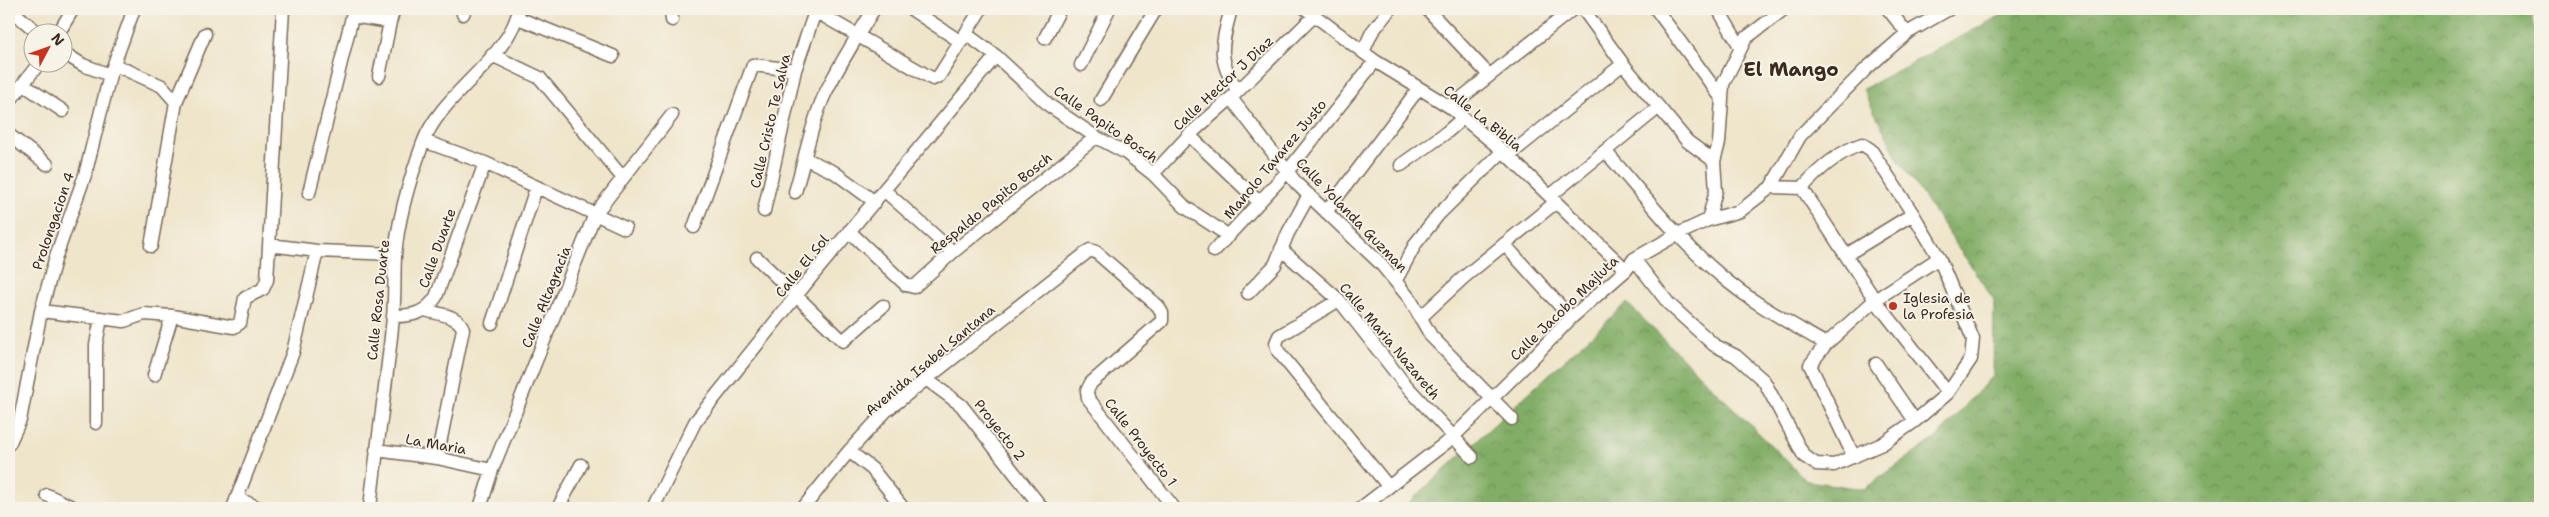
<svg xmlns="http://www.w3.org/2000/svg" width="2549" height="517" font-family="'Shantell Sans',sans-serif">
  <defs>
    <pattern id="forest-crowns" width="20" height="18" patternUnits="userSpaceOnUse" patternTransform="scale(1.25)"><rect width="20" height="18" fill="#82ad66"/><path d="M2 6a3 3 0 1 1 6 0M12 15a3 3 0 1 1 6 0" fill="none" stroke="#6c8d53"/></pattern>
  </defs>
  <rect width="100%" height="100%" fill="#f7f3e8"/>
  <filter id="ink" filterUnits="userSpaceOnUse"><feTurbulence type="fractalNoise" baseFrequency=".02" numOctaves="2"/><feDisplacementMap in="SourceGraphic" scale="10" xChannelSelector="R" yChannelSelector="G"/><feConvolveMatrix kernelMatrix="1 2 1 2 8 2 1 2 1" color-interpolation-filters="sRGB"/></filter>
  <filter id="wash" filterUnits="userSpaceOnUse"><feTurbulence type="fractalNoise" baseFrequency=".0096" numOctaves="4" result="noise"/><feDisplacementMap in="SourceGraphic" scale="20" xChannelSelector="R" yChannelSelector="G"/><feGaussianBlur stdDeviation="1.12" result="paint"/><feColorMatrix in="noise" values="0 0 0 0 0 0 0 0 0 0 0 0 0 0 0 0 0 1.4 0 .05"/><feComposite in="paint" operator="in"/></filter>
  <g filter="url(#wash)">
    <rect width="100%" height="100%" fill="#efe5ca"/>
    <path fill="url(#forest-crowns)" stroke="#5e6c42" d="M2013,9h518l4,20 5,4v475h-1137l224,-205 180,178 57,8 72,-51 57,-63 1,-75 -96,-141 -35,-70z"/>
  </g>
  <g filter="url(#ink)">
    <g fill="none" stroke-linecap="round" stroke-linejoin="round">
      <defs>
        <path id="minor" d="M671,9l1,11
          M911,9l50,33
          M1231,9c-9,35 -15,50 7,82
          M1306,9l69,52 75,46 53,44 123,119
          M1427,9l62,66
          M1583,9l40,55 64,77 27,20
          M1656,9l64,87
          M1718,9l23,39
          M1888,9l19,24
          M815,11l118,68 6,-3 42,-67
          M9,14l8,1 20,17
          M463,14l2,-5
          M352,16l38,6 4,-13
          M518,18l95,38
          M59,32l14,-23
          M966,34l30,22 54,50 46,31 30,16 27,21 32,33 44,29
          M1045,38l15,-29
          M62,52l21,13 27,10
          M1363,52l9,-20 18,-23
          M492,55l48,23 82,99
          M115,65l47,21 14,16
          M1081,65l28,-56
          M379,76l11,-54
          M24,85l39,26
          M1231,98l66,86 84,80 29,35 21,37 81,83
          M1101,100l55,-91
          M9,102l31,-40
          M1450,107l123,-98
          M9,135l38,29
          M1189,135l69,66
          M424,141l61,22 140,65
          M1605,151c37,42 72,88 115,124 32,28 70,48 106,69
          M1508,156l115,-92
          M806,159l28,13 41,30
          M1401,165l46,-33 16,-14
          M1153,174l36,-39 42,-37 83,-82
          M1771,187l31,1 73,112 73,93
          M885,191l68,61
          M795,192c10,-32 15,-65 29,-96 14,-30 33,-59 50,-87
          M309,193l45,-184
          M1550,196l109,-89
          M764,211l31,-141 21,-61
          M1326,212l93,-124
          M1708,220l8,-29 -2,-30 5,-18 4,-59 23,-46 38,-29
          M694,227l59,-162 42,5
          M849,231l57,54 8,2 39,-35 143,-115
          M1504,244l67,74
          M270,245l47,6 78,3
          M151,246l25,-144 29,-68
          M1281,249l58,51 64,82 69,75
          M1214,251l73,-79 88,-111
          M1846,255l67,-41
          M757,258l86,83 40,-35
          M1634,259l35,45 45,41 22,11 28,25 40,75 12,8 18,1 48,-21 33,-23 33,-28 23,-34 2,-20 -34,-81 -26,-44 -42,-64 -9,-6c-24,8 -43,25 -60,44
          M1396,280l20,-37 22,-28 65,-64
          M1248,293l27,-28 13,-32 21,-38
          M1339,300l-60,36 -3,7 2,8 110,135
          M425,310c12,4 34,5 38,19l-26,129
          M41,311l83,10 20,-7 28,2 62,11 6,-4 5,-25 18,-9 4,-9 16,-271
          M393,316c19,0 32,-2 43,-19l49,-134
          M1420,318l43,-40 93,-76
          M492,323l44,-135
          M1876,364l39,57
          M154,375l18,-59
          M926,379l35,26 81,103
          M96,423v-78l5,-27
          M9,444l11,-24 21,-109 15,-55 29,-81 25,-100 24,-66
          M376,450l61,8 55,12
          M849,451l23,18 31,39
          M1854,457l-44,-92 16,-21 49,-44 64,-42
          M47,495l27,13
          M237,498l22,10
          M233,508l60,-156 24,-101
          M370,508c7,-64 17,-127 23,-191 2,-20 1,-41 2,-61 3,-37 15,-78 28,-113 18,-50 87,-85 96,-134
          M480,508l12,-38 103,-256 77,-99
          M558,508l23,-43
          M653,508l42,-86 117,-146 184,-220
          M803,508l46,-57 38,-41 203,-160 6,2 62,54 4,7v8l-71,62 -4,8 1,7 86,110
          M1361,508l91,-70 74,-73 45,-47 55,-48 8,-11 44,-25 30,-14 32,-9 31,-24 29,-51 66,-67 41,-36 42,-24"/>
      </defs>
      <use href="#minor" stroke="#7a6b5a" stroke-width="15"/>
      <use href="#minor" stroke="#fff" stroke-width="12"/>
    </g>
  </g>
  <circle fill="#c8321e" stroke="#f7f3e8" stroke-width="2" cx="1893" cy="306" r="5"/>
  <g text-anchor="middle" dominant-baseline="central" stroke-width="4" stroke-linejoin="round" paint-order="stroke">
    <g font-size="14" fill="#3b2a1e" stroke="#f7f3e8">
      <text transform="translate(1223 83) rotate(-43)">Calle Hector J Diaz</text>
      <text transform="translate(1483 118) rotate(39)">Calle La Biblia</text>
      <text transform="translate(770 121) rotate(-77)">Calle Cristo Te Salva</text>
      <text transform="translate(1106 124) rotate(35)">Calle Papito Bosch</text>
      <text transform="translate(1275 159) rotate(-50)">Manolo Tavarez Justo</text>
      <text transform="translate(991 203) rotate(-39)">Respaldo Papito Bosch</text>
      <text transform="translate(1352 215) rotate(46)">Calle Yolanda Guzman</text>
      <text transform="translate(53 221) rotate(-71)">Prolongacion 4</text>
      <text transform="translate(437 248) rotate(-70)">Calle Duarte</text>
      <text transform="translate(802 266) rotate(-51)">Calle El Sol</text>
      <text transform="translate(546 297) rotate(-68)">Calle Altagracia</text>
      <text transform="translate(378 300) rotate(-84)">Calle Rosa Duarte</text>
      <text transform="translate(1564 308) rotate(-44)">Calle Jacobo Majluta</text>
      <text transform="translate(1390 341) rotate(50)">Calle Maria Nazareth</text>
      <text transform="translate(930 360) rotate(-40)">Avenida Isabel Santana</text>
      <text transform="translate(1000 430) rotate(52)">Proyecto 2</text>
      <text transform="translate(1141 442) rotate(52)">Calle Proyecto 1</text>
      <text transform="translate(436 444) rotate(10)">La Maria</text>
    </g>
    <g font-size="14" fill="#3b2a1e" stroke="#f7f3e8" text-anchor="start">
      <text x="1903" y="298">Iglesia de<tspan x="1903" dy="16">la Profesia</tspan></text>
    </g>
    <g font-size="19" font-weight="bold" fill="#3b2a1e" stroke="#f7f3e8">
      <text x="1791" y="69">El Mango</text>
    </g>
  </g>
  <rect width="2549" height="517" fill="none" stroke="#f7f3e8" stroke-width="30"/>
  <g transform="translate(48 48) rotate(49)"><circle r="24" fill="#f7f3e8" stroke="#aca397"/>
  <path d="M0-4L9 19L0 12L-9 19Z" fill="#c8321e"/>
  <text y="-8" font-size="14" font-weight="bold" text-anchor="middle" fill="#3b2a1e">N</text>
  </g>
</svg>
